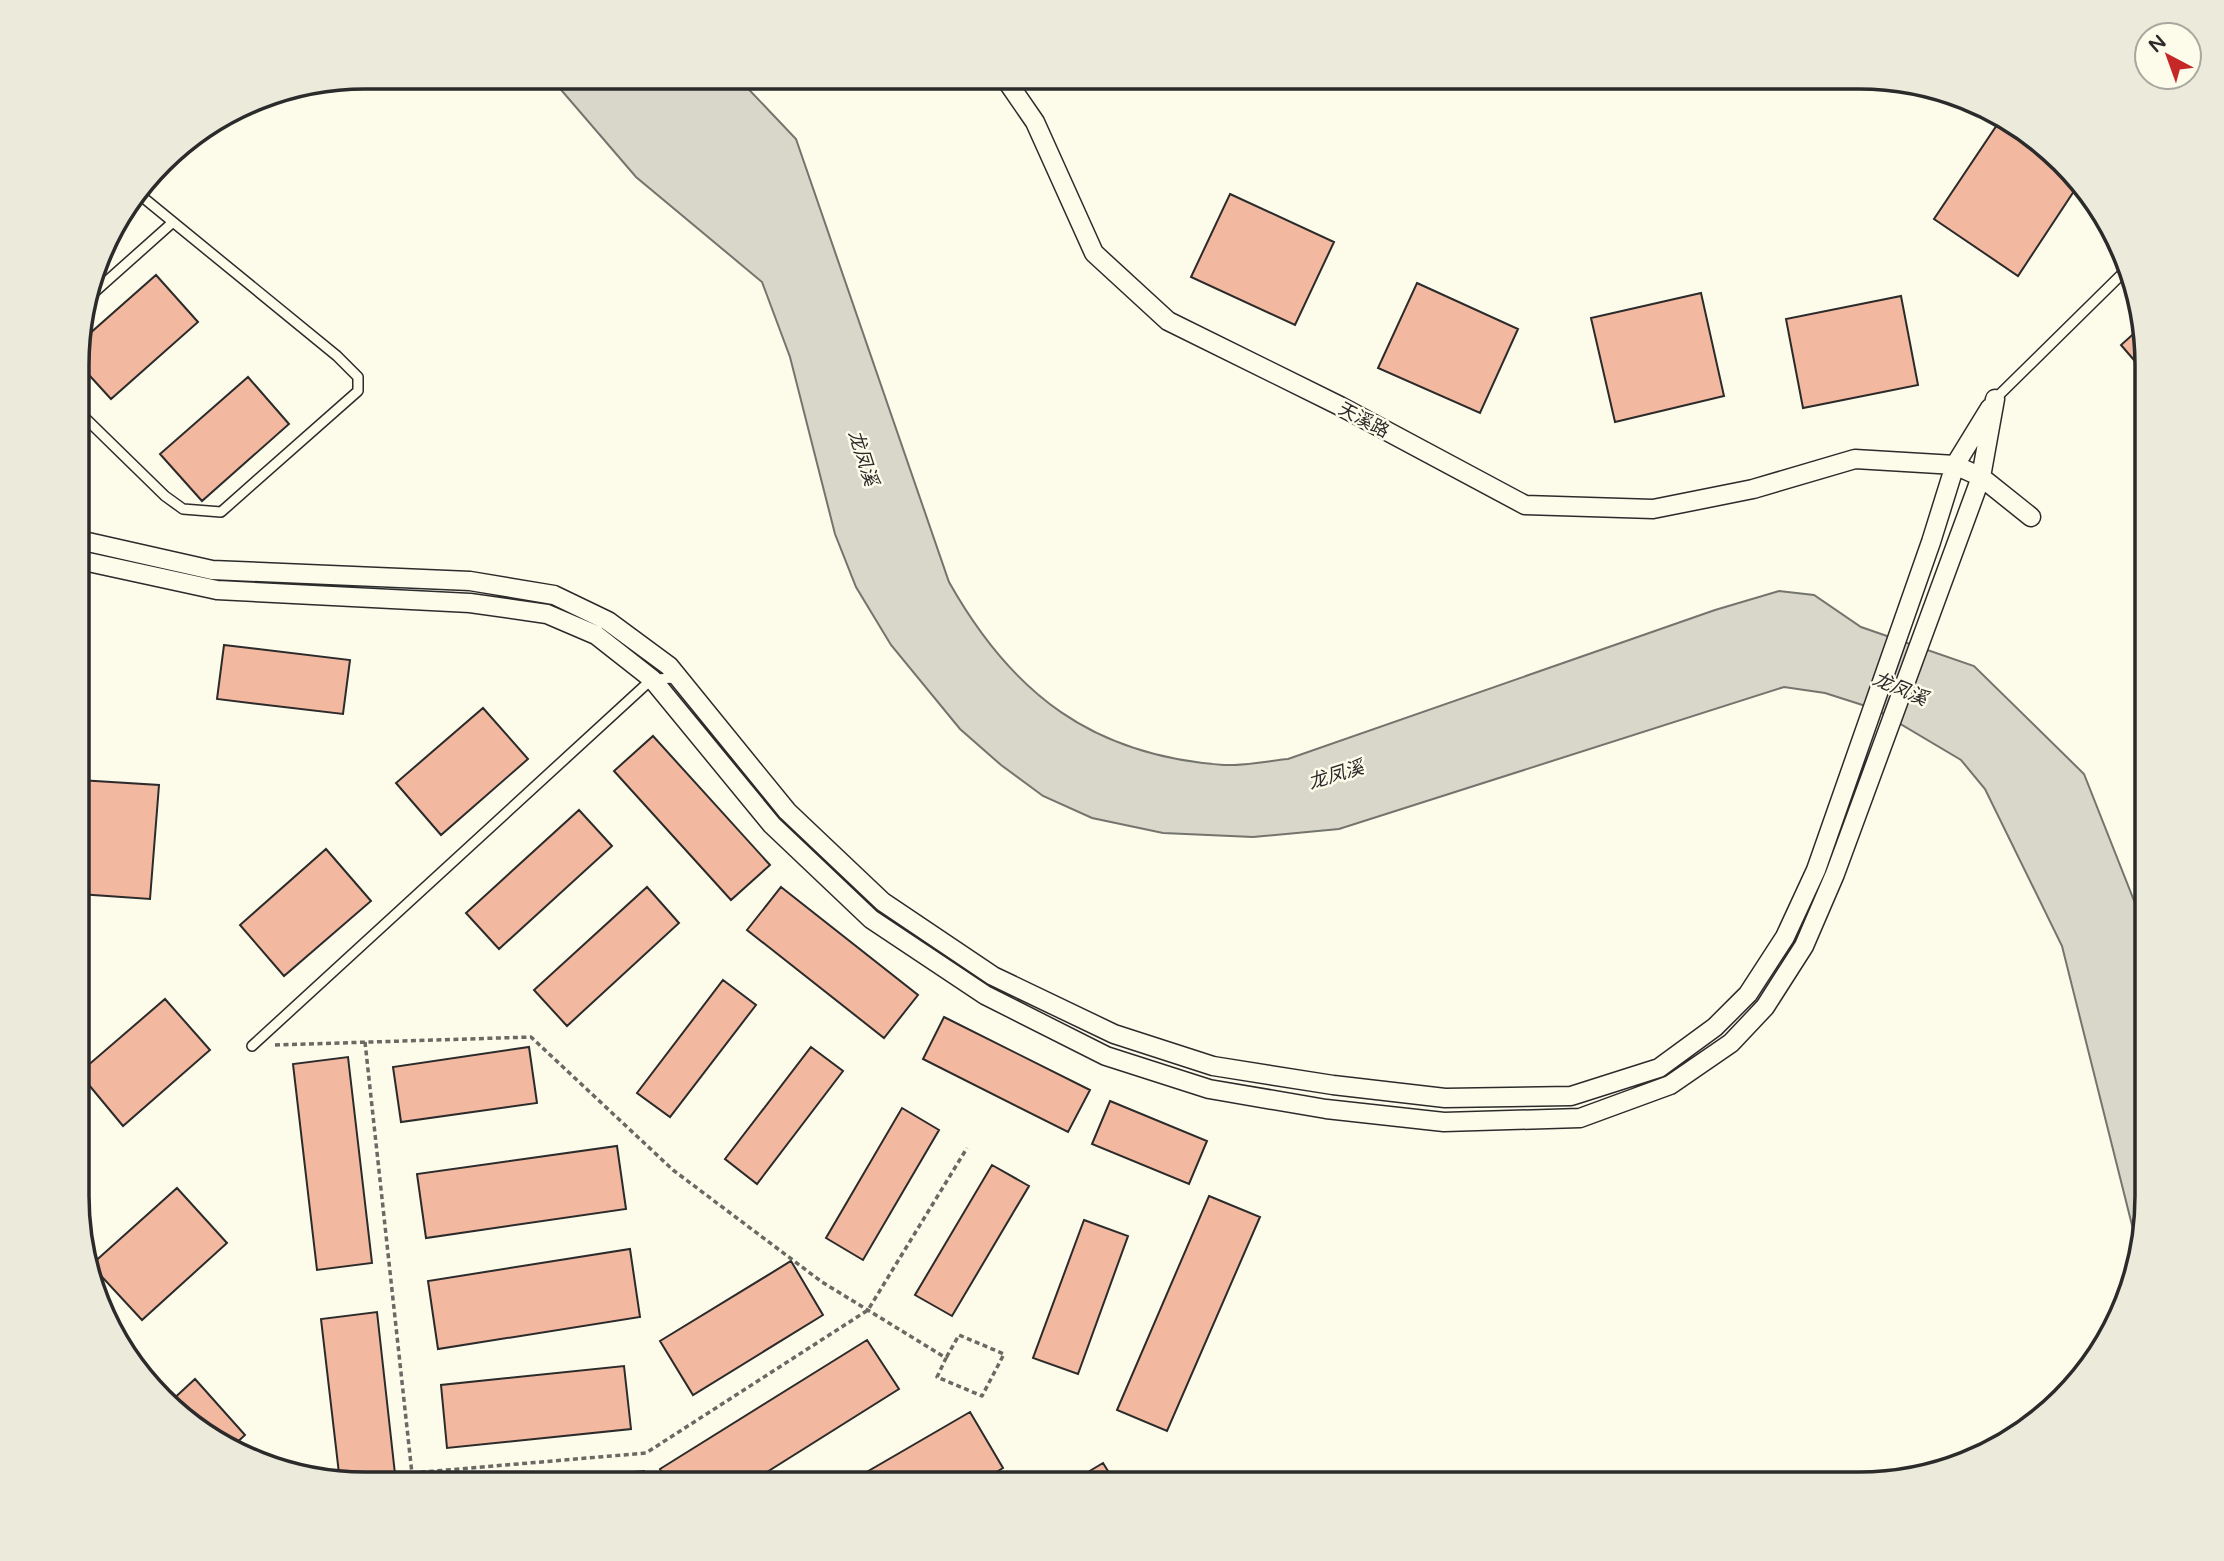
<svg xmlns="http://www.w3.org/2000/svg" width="2224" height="1561" font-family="'Varela Round','Noto Sans SC',sans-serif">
  <rect width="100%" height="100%" fill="#fdfbea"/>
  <path fill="#d8d7c9" stroke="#74746e" stroke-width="2" d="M550,77h187l59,62 153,443c63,112 144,174 275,183 21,1 44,-4 64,-6l427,-149 64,-19 35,4 47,32 113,39 110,108 62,157v283l-7,39 -77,-307 -77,-157 -24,-29 -86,-51 -50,-16 -41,-6 -445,142 -86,8 -90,-4 -71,-15 -49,-22 -42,-31 -41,-36 -69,-84 -35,-58 -21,-53 -45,-177 -28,-75 -126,-105z"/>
  <path fill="#f2b8a0" stroke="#2b2b2b" stroke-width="2" d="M1997,125l62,42 17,21 -58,88 -84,-57z
    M1230,194l104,48 -39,83 -104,-48z
    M156,275l42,47 -87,77 -32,-35v-21z
    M1417,283l101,46 -38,84 -102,-45z
    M1701,293l23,103 -109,26 -24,-104z
    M1901,296l17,89 -115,23 -17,-89z
    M2141,327l5,20v27l-25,-29z
    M248,377l41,47 -87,77 -42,-47z
    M224,645l126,15 -7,54 -126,-15z
    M483,708l45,51 -87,76 -45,-52z
    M653,736l117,129 -39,35 -117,-129z
    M79,780l80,5 -9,114 -71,-5z
    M579,810l33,36 -113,103 -33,-36z
    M326,849l45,52 -87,75 -44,-51z
    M647,887l32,36 -112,103 -33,-36z
    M781,887l137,108 -34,43 -137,-108z
    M723,980l33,25 -86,112 -33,-24z
    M165,999l45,51 -87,76 -44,-53z
    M944,1017l146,73 -22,42 -145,-73z
    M529,1047l8,56 -136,19 -8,-55z
    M811,1047l32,24 -86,113 -32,-25z
    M348,1057l24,206 -55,7 -24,-206z
    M1110,1101l97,40 -18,43 -97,-40z
    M902,1108l37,22 -76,130 -37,-22z
    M617,1146l9,63 -200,29 -9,-64z
    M992,1165l37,21 -77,130 -37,-21z
    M177,1188l50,55 -85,77 -51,-55z
    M1209,1196l51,21 -93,214 -50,-21z
    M1084,1220l44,16 -50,138 -45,-16z
    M630,1249l10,68 -202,32 -10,-68z
    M791,1261l32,54 -130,80 -33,-54z
    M377,1312l19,171h-49l-7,-1 -19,-163z
    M867,1340l32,49 -151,95h-79l-9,-15z
    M624,1366l7,63 -184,19 -6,-63z
    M195,1379l50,56 -13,12 -42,-22 -20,-23z
    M970,1412l33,56 -26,16h-131z
    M1103,1463l13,21h-48z
    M644,1471l1,13 -133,-1z"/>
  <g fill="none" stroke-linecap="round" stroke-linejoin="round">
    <defs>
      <path id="lane" d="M89,297l83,-74
        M1995,399l131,-129
        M79,412l86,84 18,13 38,3 137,-121v-14l-21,-21 -197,-161
        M252,1046l400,-367 26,-1"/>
      <path id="street" d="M1004,77l31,45 59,131 74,68 172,85 185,99 128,4 100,-20 102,-30 100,6 26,12 50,40
        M79,540l133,30 258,11 84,14 54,26 61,45 118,145 96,91 110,74 121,58 99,32 120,19 112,13 126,-2 88,-28 56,-41 33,-33 37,-57 31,-67 115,-328 24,-77 35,-57
        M79,560l138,30 253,13 77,11 49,21 56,44 120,146 99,94 114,76 121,61 103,33 117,20 118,13 136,-4 90,-33 61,-42 34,-36 39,-61 31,-72 146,-397 14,-78"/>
    </defs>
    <use href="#lane" stroke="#2b2b2b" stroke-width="12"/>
    <use href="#street" stroke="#2b2b2b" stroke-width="21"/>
    <path stroke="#6a6964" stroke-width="3.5" stroke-dasharray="5 3.5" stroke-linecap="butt" d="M365,1042l48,441
      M275,1045l256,-8 142,133 149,112 124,76 -9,19 45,19 22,-42 -45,-19 -13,23
      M412,1473l234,-20 222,-143 99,-162"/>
    <use href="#lane" stroke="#fdfbea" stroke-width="9"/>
    <use href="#street" stroke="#fdfbea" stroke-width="18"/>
  </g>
  <g text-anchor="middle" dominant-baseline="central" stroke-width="5" stroke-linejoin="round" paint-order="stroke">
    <g font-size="18" fill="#2b2b2b" stroke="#fdfbea">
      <text transform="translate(1364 420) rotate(28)">天溪路</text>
    </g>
    <g font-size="19" font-style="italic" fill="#2b2b2b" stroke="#fdfbea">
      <text transform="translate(863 458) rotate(72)">龙凤溪</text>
      <text transform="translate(1900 689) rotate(23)">龙凤溪</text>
      <text transform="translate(1336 775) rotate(-17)">龙凤溪</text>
    </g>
  </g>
  <path d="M0 0H2224V1561H0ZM365 89H1859A276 276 0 0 1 2135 365V1196A276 276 0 0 1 1859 1472H365A276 276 0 0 1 89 1196V365A276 276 0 0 1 365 89Z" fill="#eceadb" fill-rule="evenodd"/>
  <path fill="none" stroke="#2b2b2b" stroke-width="3.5" d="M365 89H1859A276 276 0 0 1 2135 365V1196A276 276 0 0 1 1859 1472H365A276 276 0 0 1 89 1196V365A276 276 0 0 1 365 89Z"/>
  <g transform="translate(2168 56) rotate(319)"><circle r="33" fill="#fdfbea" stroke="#a9a89e" stroke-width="2"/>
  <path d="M0-5L12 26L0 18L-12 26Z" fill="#c62828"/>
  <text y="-10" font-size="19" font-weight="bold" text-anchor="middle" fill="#2b2b2b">N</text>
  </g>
</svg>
